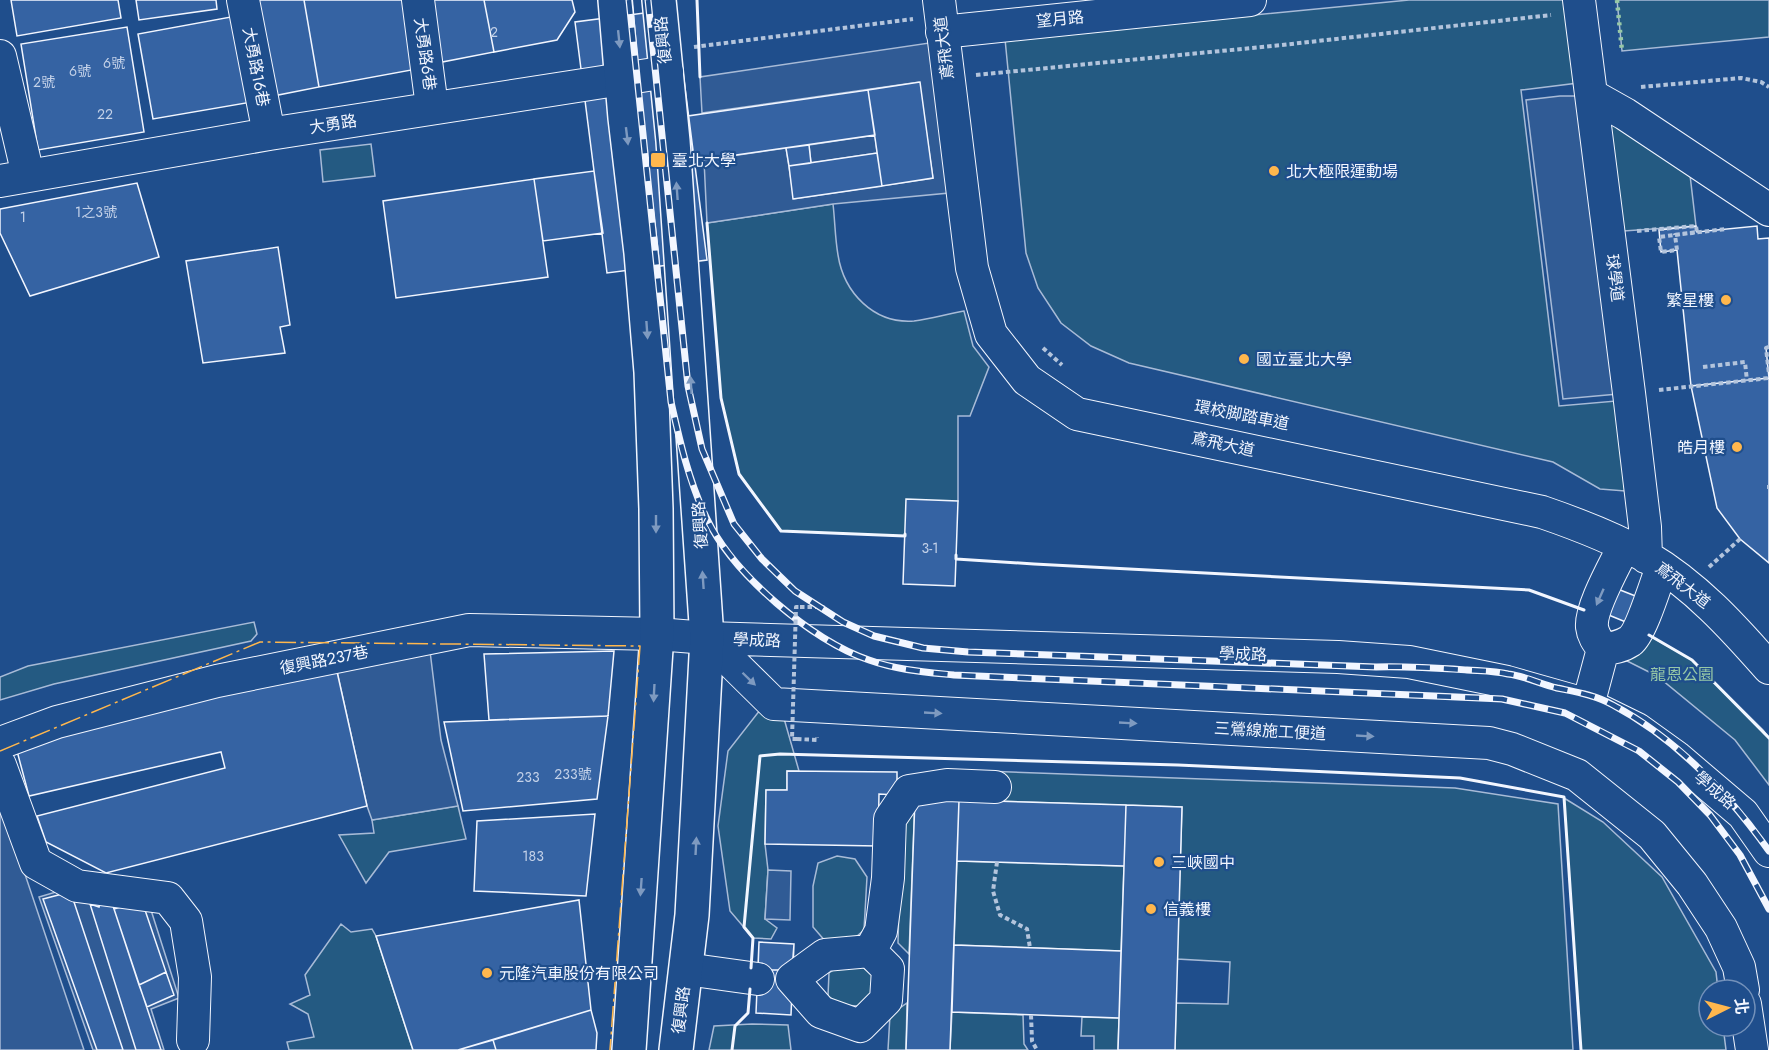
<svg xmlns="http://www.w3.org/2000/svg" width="1769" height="1050" font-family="Jost,'Noto Sans TC',sans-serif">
  <rect width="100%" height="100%" fill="#1f4e8c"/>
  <path fill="#245a82" stroke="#a8bbd7" stroke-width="1.5" d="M1409,0h158l11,83 -57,7 38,316 57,-5 9,90 -25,-2 -47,-27 -424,-99 -38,-17 -30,-23 -23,-35 -12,-35 -21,-214z
    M1617,0h152v37l-147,14z
    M1625,114l63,44 8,68 -87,6 -14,-110z
    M371,144l4,32 -52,6 -3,-32z
    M833,204c2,17 2,34 5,51 6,38 36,69 76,66 16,-2 33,-7 50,-10l9,35 16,21 -19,49h-12v85l-53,35 -124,-5 -42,-57 -18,-76 -14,-175z
    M254,622l3,12 -6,7 -197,43 -54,16v-23l28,-11z
    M1638,629l54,31 71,70 6,8v47l-34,-45 -78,-64 -54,-27z
    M760,710l23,5 16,56h-12v19h-21l-1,54 3,26 -3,49 12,9 -6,11 -18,-1 -23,-27 -12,-85 10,-75z
    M957,770l498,18 103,16 15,246h-398l1,-47 52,1 2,-42 -53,-3 5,-152 -223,-7z
    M915,798l-6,156 -11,-11 3,-124z
    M1564,798l39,24 59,55 54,95 2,18h-9v36h14l3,24h-145z
    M458,806l8,33 -77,13 -23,31 -27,-48 35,-2 -2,-13z
    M837,856l18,3 12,18 -3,53 -15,13 -23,-1 -13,-15v-41l5,-23z
    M957,861l167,5 -3,85 -167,-6z
    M341,924l10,8 21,-3 4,7 37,114h-124l-2,-8 27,-5 -6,-23 -18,-10 20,-9 -5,-20z
    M844,963l15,1 14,12 -1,19 -14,11 -17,-1 -13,-9 1,-23z
    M907,1003l-1,47h-18l2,-35z
    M952,1012l71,3 1,29 4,6h-78z
    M1082,1017l37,1 -1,32h-24v-14h-13z
    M752,1024l36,1 3,25h-82l5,-24z"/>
  <path fill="#305b95" stroke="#a8bbd7" stroke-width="1.5" d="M929,43l20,150 -116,11 -126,19 -3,-63 82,-12 8,51 139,-21 -14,-96 -217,31 -2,-36z
    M1560,96h33l36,297 -66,6 -37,-299z
    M875,135l2,18 -66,10 -2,-18z
    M430,651l11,89 17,66 -86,14 -5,-14 -31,-139z
    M0,800l84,250h-84z
    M768,870l23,1 -1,49 -25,-1z
    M66,889l84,18 29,91 -28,11 13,41h-71l-54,-153z"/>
  <path fill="#3563a3" stroke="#f2f6ff" stroke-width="1.5" d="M11,0h107l3,18 -104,18z
    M136,0h80l1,9 -78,11z
    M256,0h48l15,87 -46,9z
    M304,0h100l13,69 -98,18z
    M425,0h59l10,52 -57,11z
    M484,0h88l3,12 -18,28 -63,12z
    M675,9l32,251 -100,13 -32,-251z
    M236,16l16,86 -99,17 -15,-85z
    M127,27l17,105 -106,18 -17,-106z
    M920,82l13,96 -51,8 -14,-96z
    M868,90l7,45 -181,26 -6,-45z
    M809,145l2,18 -22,3 -3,-18z
    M877,153l5,33 -89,13 -4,-33z
    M594,171l9,62 -60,8 -9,-62z
    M534,179l14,98 -152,21 -13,-97z
    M137,183l22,74 -129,39 -30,-63v-24z
    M1696,226l1,6 60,-6 1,13 11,-1v109l-3,1 3,30 -78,8 -14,-136 -16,2 -2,-22z
    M278,247l12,78 -10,2 5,26 -82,10 -17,-102z
    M1769,378v185l-29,-24 -23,-31 -26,-122z
    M906,499l52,2 -3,85 -52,-2z
    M1610,586l33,13 -10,26 -34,-14z
    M614,651l-6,65 -119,4 -5,-66z
    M336,667l31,139 -261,67 -60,-31 -9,-26 188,-48 -4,-16 -192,44 -12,-45 39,-16z
    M608,716l-11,83 -134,12 -19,-89z
    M787,771l110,1v23l-18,-1 -1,52 -113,-2 1,-54h21z
    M915,798l44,2 -9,250h-44z
    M959,800l167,5 -2,61 -167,-5z
    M1126,805l56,2 -7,243h-57z
    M595,814l-9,82 -112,-5 3,-70z
    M70,892l3,7 50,151h-26l-54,-151z
    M110,897l51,153h-25l-46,-146 9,3 2,-7z
    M579,900l12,110 -133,40h-45l-37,-114z
    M134,903l11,7 21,62 -27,13 -25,-76z
    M759,942l35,2 -3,71 -35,-2z
    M759,942l35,2 -2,26h-34z
    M954,945l167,6 -2,67 -167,-6z
    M166,972l8,23 -27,12 -8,-22z
    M591,1010l6,23 -1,17h-100l-3,-10z
    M493,1040l3,10h-38z"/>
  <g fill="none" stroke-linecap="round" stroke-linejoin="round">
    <defs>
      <path id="minor" d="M243,0l26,134
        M418,0l14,107
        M939,0l33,268 19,66 36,46 50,34 465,98c35,12 72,26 105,45 48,28 86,70 122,111
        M1579,0l50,393 16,134 1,30
        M942,32l308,-32
        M0,56l28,119
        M1593,96l32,18 144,96
        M0,181l269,-47 398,-62
        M707,638l67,66 715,39 23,6 65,26 75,60 40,49 29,44 18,39 4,23
        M1603,649c-5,-7 -10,-13 -11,-22 -2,-19 23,-62 32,-81
        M1603,649c10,-1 18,-2 27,-8 11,-8 26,-58 32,-74
        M1588,705l15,-56
        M0,743l57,-21 160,-41 252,-51 188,4 50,4 631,19 71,5 98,20 81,23 49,24 39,28 67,57 26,37
        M0,765l36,98 41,23 91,12 18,23 9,56 -2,63
        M870,951l18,18 -2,31 -26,26 -39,-14 -29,-33 33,-24z
        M870,951l11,-20 7,-53 2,-59 19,-28 38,-6 48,2
        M686,969l72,10
        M1745,1004l7,46"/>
      <path id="major" d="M615,0l10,118 16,135 10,119 5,137 1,125 -28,416
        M659,0l14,141 34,497 -15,277 -16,135"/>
    </defs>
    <use href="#minor" stroke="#f2f6ff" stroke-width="34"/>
    <use href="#major" stroke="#f2f6ff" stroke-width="36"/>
    <path stroke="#b3c4dc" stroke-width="4" stroke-dasharray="4.5 3" stroke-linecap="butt" d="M694,47l219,-28
      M976,75l306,-30 269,-30
      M1641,87l100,-9 20,4 8,5
      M1637,231l59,-5 1,6 -38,5 2,15 16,-2 -2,-15 51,-6
      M1769,347l-3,1 3,26
      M1043,348l19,17
      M1703,367l42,-5 2,19
      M1659,390l110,-12
      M1767,487h2
      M1709,567l31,-28
      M800,607h23v7
      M797,739l20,1v-3
      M997,862l-4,29 7,24 27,14 3,19
      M1031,1015l1,26 5,9"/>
    <use href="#minor" stroke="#1f4e8c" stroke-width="32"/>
    <use href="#major" stroke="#1f4e8c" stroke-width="33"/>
    <defs>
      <path id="rail" d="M629,0l42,402c9,40 18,80 36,117 26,55 105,122 162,141 28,10 56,12 85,15l548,24 63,14 74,38 39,31 32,33 30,40 29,54
        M648,0l40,386 14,63 32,75 28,35 33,32 48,31 31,14 49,12 45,4 408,15c30,-1 60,1 91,3 14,1 28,1 41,4 17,2 32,10 49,14 19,4 38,7 56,17 64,34 114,87 156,146"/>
    </defs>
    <use href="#rail" stroke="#f2f6ff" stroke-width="7"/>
    <use href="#rail" stroke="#1f4e8c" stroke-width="4.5" stroke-dasharray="14" stroke-linecap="butt"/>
    <path stroke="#b3c4dc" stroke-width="4" stroke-dasharray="4.5 3" stroke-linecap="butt" d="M797,739h-5l4,-132h4"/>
    <path stroke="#97c8a6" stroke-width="4.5" stroke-dasharray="3 4.5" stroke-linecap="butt" d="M1617,0l5,51"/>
    <path stroke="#f2f6ff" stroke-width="3" d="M697,0l3,77
      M707,223l14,175 18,76 42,57 124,5v-2
      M956,555v4l78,5 495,26 55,20
      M1649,635l43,25 77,78
      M751,968l2,-30 -9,-11 16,-171 20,-2 398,11 282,13 104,19 17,253
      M732,1050l3,-24 13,-13 2,-24"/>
    <path stroke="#ffb74d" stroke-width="1.5" stroke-dasharray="21 4.5 3 4.5" stroke-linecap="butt" d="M0,751l260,-109 380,4 -30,404"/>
  </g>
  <defs><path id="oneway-solid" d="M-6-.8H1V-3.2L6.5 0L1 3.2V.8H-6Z" transform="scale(1.5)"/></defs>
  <g fill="#7e9ac0">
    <use href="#oneway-solid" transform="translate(619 39) rotate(84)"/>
    <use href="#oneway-solid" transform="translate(627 136) rotate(83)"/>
    <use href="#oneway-solid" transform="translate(677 191) rotate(-94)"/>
    <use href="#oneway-solid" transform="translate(647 330) rotate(86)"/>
    <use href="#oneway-solid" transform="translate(691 385) rotate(-94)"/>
    <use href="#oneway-solid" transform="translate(656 524) rotate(90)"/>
    <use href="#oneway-solid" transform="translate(703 580) rotate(-94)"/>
    <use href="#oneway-solid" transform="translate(1600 597) rotate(114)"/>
    <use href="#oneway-solid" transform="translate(749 679) rotate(44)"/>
    <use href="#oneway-solid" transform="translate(654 693) rotate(93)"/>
    <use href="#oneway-solid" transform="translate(933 713) rotate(3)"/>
    <use href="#oneway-solid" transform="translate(1128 723) rotate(3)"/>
    <use href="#oneway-solid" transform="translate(1365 736) rotate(3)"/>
    <use href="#oneway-solid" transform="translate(696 846) rotate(-87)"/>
    <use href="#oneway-solid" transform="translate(641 887) rotate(94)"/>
  </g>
  <g fill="#ffb74d" stroke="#1f4e8c" stroke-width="2">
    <rect x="650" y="152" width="16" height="16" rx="3"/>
    <circle cx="1274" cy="171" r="6"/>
    <circle cx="1726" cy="300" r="6"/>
    <circle cx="1244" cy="359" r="6"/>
    <circle cx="1737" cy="447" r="6"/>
    <circle cx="1159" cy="862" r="6"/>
    <circle cx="1151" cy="909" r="6"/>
    <circle cx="487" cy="973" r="6"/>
  </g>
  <g text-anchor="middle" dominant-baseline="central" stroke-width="4.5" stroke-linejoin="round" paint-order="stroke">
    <g font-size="14" fill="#c3d1e8">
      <text x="494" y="32">2</text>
      <text x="114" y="63">6號</text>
      <text x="80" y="71">6號</text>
      <text x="44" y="82">2號</text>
      <text x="105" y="114">22</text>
      <text x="96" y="212">1之3號</text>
      <text x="23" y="217">1</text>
      <text x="930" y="548">3-1</text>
      <text x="573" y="774">233號</text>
      <text x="528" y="777">233</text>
      <text x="533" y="856">183</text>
    </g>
    <g font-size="16" fill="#f2f6ff" stroke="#1f4e8c">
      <text transform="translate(1060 19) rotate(-6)">望月路</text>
      <text transform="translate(663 40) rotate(-96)">復興路</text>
      <text transform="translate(944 48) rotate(-97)">鳶飛大道</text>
      <text transform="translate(425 54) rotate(82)">大勇路6巷</text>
      <text transform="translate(256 67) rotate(79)">大勇路16巷</text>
      <text transform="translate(333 124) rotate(-9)">大勇路</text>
      <text transform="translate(1615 278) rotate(83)">球學道</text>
      <text transform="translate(1242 415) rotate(11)">環校脚踏車道</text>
      <text transform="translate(1223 444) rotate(12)">鳶飛大道</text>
      <text transform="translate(700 525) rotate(-94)">復興路</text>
      <text transform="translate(1683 585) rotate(38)">鳶飛大道</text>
      <text transform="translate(757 640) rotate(2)">學成路</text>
      <text transform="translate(1243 654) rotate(2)">學成路</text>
      <text transform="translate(324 660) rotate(-11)">復興路237巷</text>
      <text transform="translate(1270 731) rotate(3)">三鶯線施工便道</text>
      <text transform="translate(1715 790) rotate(41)">學成路</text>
      <text transform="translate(681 1010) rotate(-83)">復興路</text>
    </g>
    <g font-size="16" fill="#f2f6ff" stroke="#1f4e8c" text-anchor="start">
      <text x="672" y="160">臺北大學</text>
      <text x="1286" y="171">北大極限運動場</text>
      <text x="1714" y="300" text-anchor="end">繁星樓</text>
      <text x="1256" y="359">國立臺北大學</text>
      <text x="1725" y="447" text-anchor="end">皓月樓</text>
      <text x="1171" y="862">三峽國中</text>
      <text x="1163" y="909">信義樓</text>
      <text x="499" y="973">元隆汽車股份有限公司</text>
    </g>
    <g font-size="16" fill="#97c8a6" stroke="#1f4e8c">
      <text x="1682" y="674">龍恩公園</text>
    </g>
  </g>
  <g transform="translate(1727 1008) rotate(84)"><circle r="28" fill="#1f4e8c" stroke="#7391ba" stroke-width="1.5"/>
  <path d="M0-4.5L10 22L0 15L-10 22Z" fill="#ffb74d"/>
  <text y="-9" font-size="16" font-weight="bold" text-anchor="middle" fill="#f2f6ff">北</text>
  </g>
</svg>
